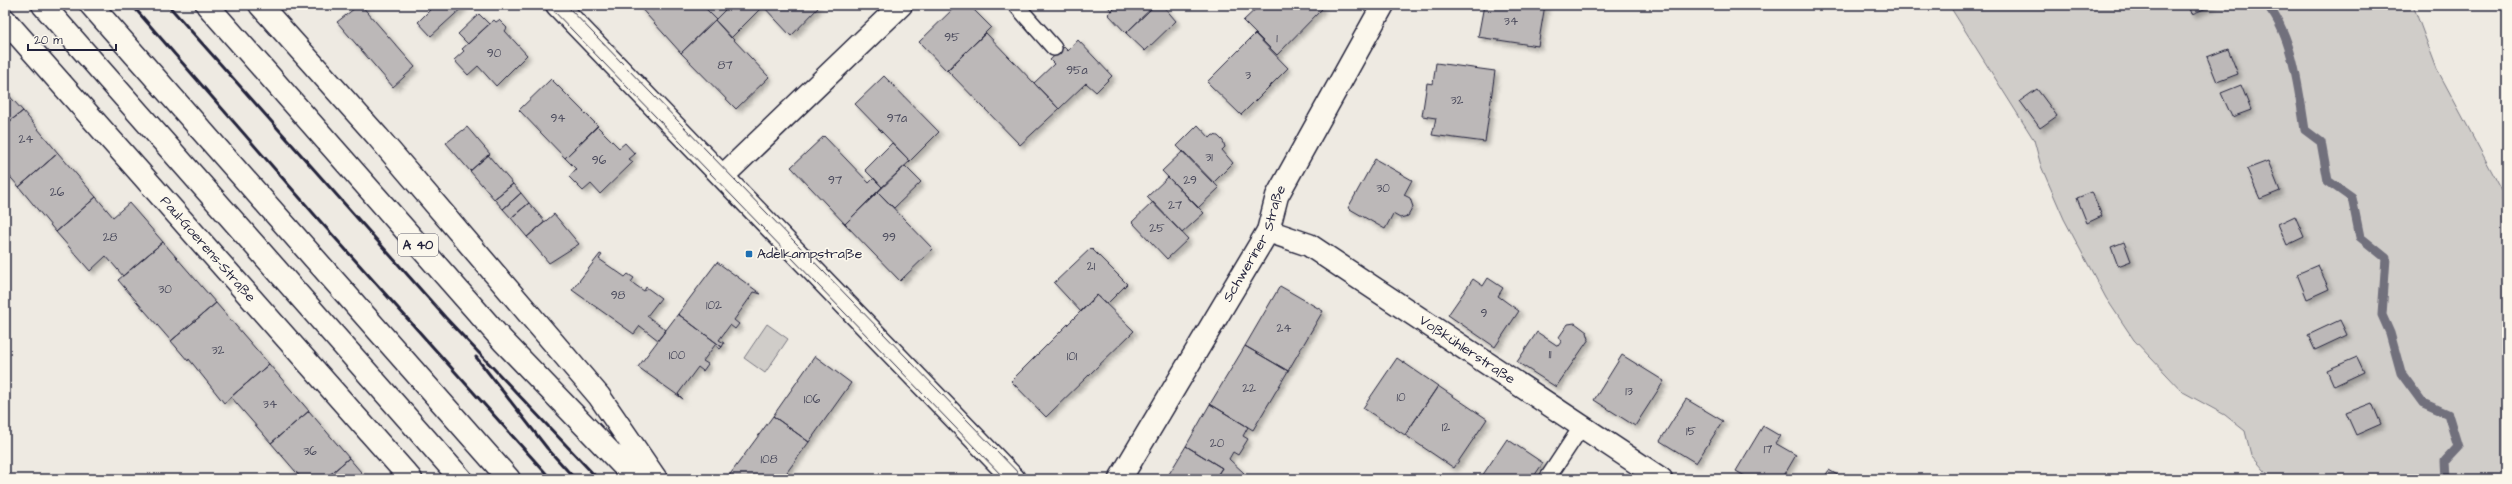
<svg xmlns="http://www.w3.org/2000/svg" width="2512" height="484" font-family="'Architects Daughter',sans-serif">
  <defs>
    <filter id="shadow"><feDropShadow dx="3.5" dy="3.5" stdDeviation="2" flood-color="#0004"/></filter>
  </defs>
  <rect width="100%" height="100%" fill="#eeeae2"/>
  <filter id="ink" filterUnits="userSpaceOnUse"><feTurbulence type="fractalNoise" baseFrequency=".025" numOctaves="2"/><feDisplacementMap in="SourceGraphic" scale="8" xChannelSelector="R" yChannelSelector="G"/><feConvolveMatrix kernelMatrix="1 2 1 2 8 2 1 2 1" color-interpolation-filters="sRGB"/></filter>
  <g filter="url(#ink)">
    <path fill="#d0cdc9" stroke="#797882" d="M1949,5h464l24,64 70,131v279h-235l-21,-24 -6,-24 -20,-16 -42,-23 -49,-52 -28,-42 -42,-79 -23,-53 -7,-26z
      M767,324l21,15 -23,34 -21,-15z"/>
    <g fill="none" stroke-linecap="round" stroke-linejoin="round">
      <path stroke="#716f7c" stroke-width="9" d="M2267,5c26,30 32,87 38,125l16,12 7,39 24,17 8,39 26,21 -4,57 8,18 11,40 22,30 25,11 10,33 -13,14 1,18"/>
    </g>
    <path fill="#bcb8b8" stroke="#22223b" filter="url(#shadow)" d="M359,5h2l54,62 -22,20 -56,-65z
      M424,5h41l-34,31 -13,-14 12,-12z
      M638,5h64l14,14 -35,34z
      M702,5h28l-14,14z
      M730,5h32l1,1 -32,32 -16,-18z
      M762,5h54l2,3 -27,28z
      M957,5h12l22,22 -44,44 -28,-29z
      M1106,5h12l-6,6z
      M1118,5h37l-29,28 -18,-19z
      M1155,5h11l-2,2 12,14 -31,30 -19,-18z
      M1260,5h58l4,4 -45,46 -34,-34z
      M1484,5h61l-7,41 -60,-9z
      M2189,5h25l-22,9z
      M479,14l10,10 -21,20 -10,-10z
      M494,20l2,2 3,-2 8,8 -2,3 22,24 -31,31 -18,-20 -10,9 -14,-15 10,-9 -2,-2z
      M715,20l54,57 -33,32 -55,-56z
      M986,33l73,76 -39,36 -73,-75z
      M1255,34l33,34 -47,47 -34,-33z
      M1078,40l34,36 -16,16 -10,-9 -27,26 -25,-26 20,-19 -4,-4 14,-13 4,4z
      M2228,49l10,25 -21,8 -10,-25z
      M1436,63l59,8 -10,71 -53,-7 4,-17 -14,-2 5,-33 6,1z
      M884,76l55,56 -29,29 -55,-57z
      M551,79l47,47 -33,32 -46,-48z
      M2241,85l10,25 -19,7 -11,-24z
      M2037,89l20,27 -17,12 -20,-27z
      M5,91l18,20 -18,14z
      M23,111l35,42 -39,34 -14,-16v-46z
      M1198,125l12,13 3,-3 5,1 5,5 2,6 -3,3 11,13 -20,20 -36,-37z
      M597,126l22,22 6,-5 10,11 -6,5 4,3 -33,32 -9,-10 -8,7 -14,-14 7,-8 -11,-11z
      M467,127l23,27 -20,17 -24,-28z
      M824,136l45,47 5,-5 8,9 -37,37 -54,-57z
      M892,143l18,18 -28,26 -17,-17z
      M1183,151l36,37 -21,20 -36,-37z
      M58,153l38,44 -40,35 -37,-45z
      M488,155l25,29 -19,15 -24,-28z
      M1375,159l37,21 -8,15 6,3 3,9 -5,9 -8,2 -7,-4 -8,15 -37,-21z
      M2268,161l12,30 -20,8 -13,-30z
      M905,166l16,16 -27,26 -16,-16z
      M1168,177l36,36 -22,20 -35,-36z
      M513,184l8,9 -18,16 -9,-10z
      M878,192l55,57 -33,32 -55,-57z
      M2092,192l10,24 -15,7 -10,-25z
      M521,193l8,10 -18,15 -8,-9z
      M96,197l17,20 16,-14 34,39 -40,34 -17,-20 -16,15 -34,-39z
      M1153,202l35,37 -21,20 -35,-37z
      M529,203l16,19 -18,15 -16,-19z
      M554,214l25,30 -30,19 -22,-26z
      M2295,216l9,21 -17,8 -9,-21z
      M163,242l53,61 -45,38 -53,-61z
      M2124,242l7,19 -13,5 -7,-19z
      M1091,248l36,36 -20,20 -10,-9 -16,17 -27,-29z
      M600,254l2,1 -3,4 26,18 3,-3 6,4 -3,4 13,9 2,-4 15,11 -14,18 19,14 -8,10 -18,-14 -6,8 -62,-44z
      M717,262l44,32 -7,-2 -20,28 5,4 -4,5 -5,-4 -11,15 5,3 -2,4 -44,-33z
      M2318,265l11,24 -22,10 -10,-25z
      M1488,278l15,10 -5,8 21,15 -24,36 -47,-32 25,-36 10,7z
      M1280,286l43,25 -35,60 -43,-25z
      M1097,295l37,36 -88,86 -35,-36z
      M216,303l53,61 -45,39 -35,-44 -1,2 -17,-20z
      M678,314l44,33 -2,2 -5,-4 -12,16 5,3 -5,7 -5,-4 -20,27 5,5 -45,-32z
      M2340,320l7,15 -32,15 -7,-15z
      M1575,323l12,9 2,7 -33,48 -39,-25 20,-30 21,14 3,-4 -2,-5 9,-13z
      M1245,346l43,25 -35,59 -43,-26z
      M1622,355l42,26 -29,45 -41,-26z
      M815,356l36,27 -42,59 -36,-26z
      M2357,357l7,15 -30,14 -7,-16z
      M1397,358l41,28 -33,49 -42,-27z
      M269,364l40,47 -38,32 -40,-46z
      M1438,386l49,33 -33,49 -49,-33z
      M1686,399l37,22 -27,42 -36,-22z
      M2372,403l9,21 -25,11 -10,-22z
      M1210,404l38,23 -5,9 5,3 -10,16 -5,-3 -4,7 15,14 -5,6h-16l-5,-5 4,-6 -36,-22z
      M309,411l40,47 -24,21h-23l-31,-36z
      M773,416l36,26 -27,37h-50l-4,-2z
      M1763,426l17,10 -5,7 21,12 -14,24h-32l-14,-8z
      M1507,439l36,24 -11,16h-52z
      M1186,446l36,22 -4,6 5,5h-57z
      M349,458l18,21h-42z
      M1829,470l15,9h-21z"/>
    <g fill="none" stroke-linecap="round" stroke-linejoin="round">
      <defs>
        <path id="service" d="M1016,5l38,43
          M1547,479l35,-53"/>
        <g id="minor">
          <path d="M557,5l457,474"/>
          <path id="s1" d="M5,20l406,459"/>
          <path d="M723,176l178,-171"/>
          <path id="s2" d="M1268,231l41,14 352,234"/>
          <path id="s3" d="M1120,479l148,-248 9,-35 106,-191"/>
        </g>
        <path id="motorway" d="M43,5l418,474
          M91,5l418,474
          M207,5l296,336 133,138
          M260,5l118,132 221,259 57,83"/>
      </defs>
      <use href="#service" stroke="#22223b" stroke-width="18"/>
      <use href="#minor" stroke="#22223b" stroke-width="25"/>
      <use href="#motorway" stroke="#22223b" stroke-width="25"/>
      <use href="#service" stroke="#fbf7ec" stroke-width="15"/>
      <use href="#minor" stroke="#fbf7ec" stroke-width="22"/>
      <use href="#motorway" stroke="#fbf7ec" stroke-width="22"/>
      <path stroke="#22223b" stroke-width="1" d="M548,5l457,474
        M566,5l458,474"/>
      <path stroke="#22223b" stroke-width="3" d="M132,5l188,216 231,258
        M168,5l277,312 153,162
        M476,357l71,91 28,31"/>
    </g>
  </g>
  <rect fill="#1f6fb2" stroke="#fbf7ec" stroke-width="1.5" x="745" y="250" width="8" height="8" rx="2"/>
  <g text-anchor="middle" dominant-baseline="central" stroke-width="3.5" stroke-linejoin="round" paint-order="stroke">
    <g font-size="12" fill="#48485a">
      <text x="1511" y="21">34</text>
      <text x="952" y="37">95</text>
      <text x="1277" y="38">1</text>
      <text x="494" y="53">90</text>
      <text x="725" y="65">87</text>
      <text x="1077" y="70">95a</text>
      <text x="1248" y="75">3</text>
      <text x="1457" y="100">32</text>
      <text x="558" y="118">94</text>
      <text x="897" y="118">97a</text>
      <text x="26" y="139">24</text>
      <text x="1209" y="157">31</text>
      <text x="599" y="160">96</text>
      <text x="835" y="180">97</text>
      <text x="1190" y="180">29</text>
      <text x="1383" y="188">30</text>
      <text x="57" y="192">26</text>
      <text x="1175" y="205">27</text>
      <text x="1157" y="228">25</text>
      <text x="110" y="237">28</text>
      <text x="889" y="237">99</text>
      <text x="1091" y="266">21</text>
      <text x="165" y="289">30</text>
      <text x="618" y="295">98</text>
      <text x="714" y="305">102</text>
      <text x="1484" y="313">9</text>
      <text x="1284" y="328">24</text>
      <text x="218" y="350">32</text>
      <text x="1550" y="354">11</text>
      <text x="677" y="355">100</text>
      <text x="1072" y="356">101</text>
      <text x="1249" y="388">22</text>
      <text x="1629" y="391">13</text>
      <text x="1401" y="397">10</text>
      <text x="812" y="399">106</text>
      <text x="270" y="404">34</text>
      <text x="1446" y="427">12</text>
      <text x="1691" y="431">15</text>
      <text x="1217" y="443">20</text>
      <text x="1768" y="449">17</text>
      <text x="310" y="451">36</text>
      <text x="769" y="459">108</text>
    </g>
    <rect fill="#fbf7ec" stroke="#636270" stroke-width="1" x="398" y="234" width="40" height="22" rx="3"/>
    <g font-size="13" font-weight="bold" fill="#22223b">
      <text x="418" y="245">A 40</text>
    </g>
    <g font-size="14" fill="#22223b" stroke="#fbf7ec">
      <text stroke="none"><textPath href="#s3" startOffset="272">Schweriner Straße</textPath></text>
      <text stroke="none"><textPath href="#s1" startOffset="306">Paul-Goerens-Straße</textPath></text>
      <text stroke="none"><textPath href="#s2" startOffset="233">Voßkühlerstraße</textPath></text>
    </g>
    <g font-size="14" fill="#22223b" stroke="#fbf7ec" text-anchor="start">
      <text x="757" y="254">Adelkampstraße</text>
    </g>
  </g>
  <rect width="2512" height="484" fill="none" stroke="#fbf7ec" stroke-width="20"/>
  <rect x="10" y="10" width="2492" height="464" fill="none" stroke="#22223b" stroke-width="1.5" filter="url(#ink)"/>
  <path d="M28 44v6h88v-6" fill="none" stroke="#22223b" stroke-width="2"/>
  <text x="34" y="44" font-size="12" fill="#22223b" stroke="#fbf7ec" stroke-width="3" paint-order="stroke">20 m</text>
</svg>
